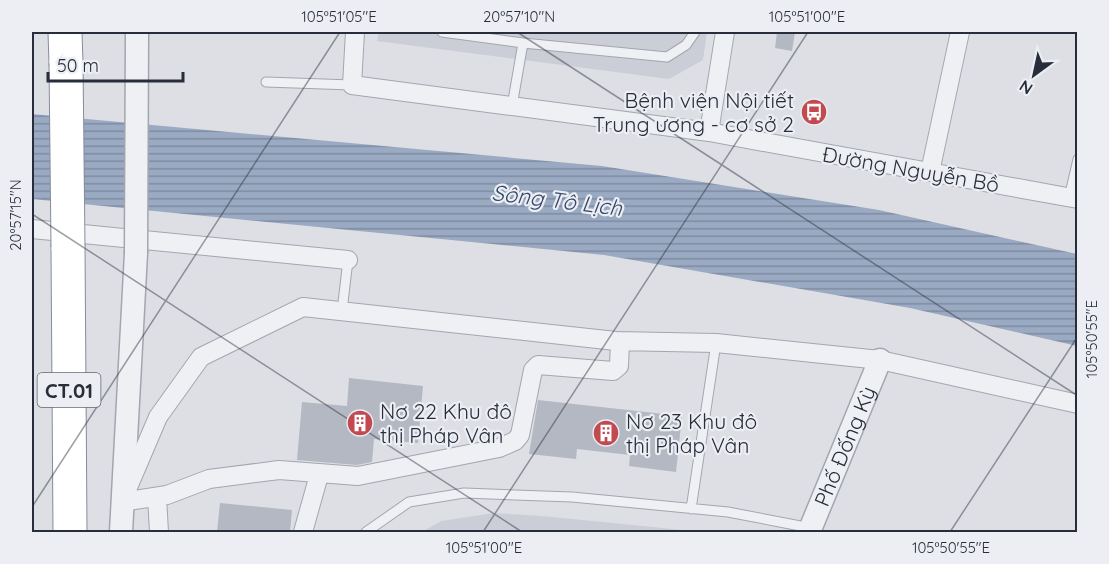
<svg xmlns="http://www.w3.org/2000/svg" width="1109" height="564" font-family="Quicksand,sans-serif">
  <defs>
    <pattern id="water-rules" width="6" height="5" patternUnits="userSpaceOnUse" patternTransform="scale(1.5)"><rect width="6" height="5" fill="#9aaac3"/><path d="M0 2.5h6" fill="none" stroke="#7e8ba0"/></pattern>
  </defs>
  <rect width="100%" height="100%" fill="#dddfe5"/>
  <path fill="#cbced7" d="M379,32h328l-4,28 -34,19 -292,-38z
    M494,513l48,3 161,16h-281l19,-11z"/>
  <path fill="url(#water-rules)" d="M32,114l570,52 277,44 198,44v92l-167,-38 -306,-53 -572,-56z"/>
  <path fill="#b4b8c2" d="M777,32h18l-3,19 -17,-3z
    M349,378l74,8 -5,57 -44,-4 -2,23 -15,3 -60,-5 5,-58 45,4z
    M538,400l144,16 -6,56 -47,-6 1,-11 -53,-6 -1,10 -47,-5z
    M220,503l72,7 -2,22h-73z"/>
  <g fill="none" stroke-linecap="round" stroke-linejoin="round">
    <defs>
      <path id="service" d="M442,32l81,11 144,14 19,-12 9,-13
        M266,82l86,3
        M512,106l11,-63
        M1069,198l9,-39
        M342,311l6,-51
        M691,509l25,-166
        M366,532l43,-30 55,-9 108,4 156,15 83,16"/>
      <path id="minor" d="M355,32l-3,53 357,47 369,67
        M709,132l16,-100
        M930,172l30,-140
        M32,229l316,31
        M126,492l32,-75 43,-60 102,-50 313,34 100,2 164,17 198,44
        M157,497l2,35
        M122,502l45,-7 42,-16 70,-9 79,6 141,-28 16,-7 5,-6 13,-65 5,-5 75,6 6,-5 1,-25
        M303,532l16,-57"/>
      <g id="tertiary">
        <path d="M121,532l15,-279"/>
        <path id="s1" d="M809,532l71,-172"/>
      </g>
      <path id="motorway" d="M65,32l1,31
        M68,247l2,285"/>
    </defs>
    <use href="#service" stroke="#a3a6af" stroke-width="11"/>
    <use href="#minor" stroke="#a3a6af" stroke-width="20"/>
    <use href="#tertiary" stroke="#a3a6af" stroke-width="25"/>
    <use href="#motorway" stroke="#858c9b" stroke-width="35"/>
    <use href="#service" stroke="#eff0f4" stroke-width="9"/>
    <use href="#minor" stroke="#eff0f4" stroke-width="18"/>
    <use href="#tertiary" stroke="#eff0f4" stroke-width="22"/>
    <use href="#motorway" stroke="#fff" stroke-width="33"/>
    <defs>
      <path id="tertiary-bridge" d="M136,253l1,-221"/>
      <path id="motorway-bridge" d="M66,63l2,184"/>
    </defs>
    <use href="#tertiary-bridge" stroke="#a3a6af" stroke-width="25" stroke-linecap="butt"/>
    <use href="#motorway-bridge" stroke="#858c9b" stroke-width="35" stroke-linecap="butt"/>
    <use href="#tertiary-bridge" stroke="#eff0f4" stroke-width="22"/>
    <use href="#motorway-bridge" stroke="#fff" stroke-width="33"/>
  </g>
  <path fill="none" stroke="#272d3b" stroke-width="1.5" stroke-opacity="0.45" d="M517,32l561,364M32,214l490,318M32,507l308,-475M483,532l325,-500M950,532l128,-196"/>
  <defs>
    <symbol id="bus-disc" viewBox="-11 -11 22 22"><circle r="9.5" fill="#c34951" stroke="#eceef3"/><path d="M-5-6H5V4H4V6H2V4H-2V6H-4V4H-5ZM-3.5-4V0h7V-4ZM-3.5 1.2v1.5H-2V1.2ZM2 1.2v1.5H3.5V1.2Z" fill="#fff"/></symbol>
    <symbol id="building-disc" viewBox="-11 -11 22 22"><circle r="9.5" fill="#c34951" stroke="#eceef3"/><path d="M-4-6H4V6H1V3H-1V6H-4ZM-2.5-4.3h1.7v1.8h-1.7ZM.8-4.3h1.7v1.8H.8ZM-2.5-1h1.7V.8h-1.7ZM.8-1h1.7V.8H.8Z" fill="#fff"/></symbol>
  </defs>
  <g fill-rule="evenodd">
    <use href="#bus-disc" x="799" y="97" width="30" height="30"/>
    <use href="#building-disc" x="345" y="408" width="30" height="30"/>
    <use href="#building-disc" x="591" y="418" width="30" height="30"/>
  </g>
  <g text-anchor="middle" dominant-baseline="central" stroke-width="4.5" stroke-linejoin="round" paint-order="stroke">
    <rect fill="#eceef3" stroke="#626772" stroke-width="1.5" x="37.5" y="373" width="63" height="34" rx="4.5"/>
    <g font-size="20" font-weight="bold" fill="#272d3b">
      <text x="69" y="390">CT.01</text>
    </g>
    <g font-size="21" fill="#272d3b" stroke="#eceef3" text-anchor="start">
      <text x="794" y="100" text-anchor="end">Bệnh viện Nội tiết<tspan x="794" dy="24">Trung ương - cơ sở 2</tspan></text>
      <text x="380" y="411">Nơ 22 Khu đô<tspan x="380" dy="24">thị Pháp Vân</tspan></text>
      <text x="626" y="421">Nơ 23 Khu đô<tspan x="626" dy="24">thị Pháp Vân</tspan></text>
    </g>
    <g font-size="21" fill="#272d3b" stroke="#eceef3">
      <text transform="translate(911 169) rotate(10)">Đường Nguyễn Bồ</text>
      <text stroke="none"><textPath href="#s1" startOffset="93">Phố Đống Kỳ</textPath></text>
    </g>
    <g font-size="22" font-style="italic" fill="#35486b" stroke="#eceef3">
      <text transform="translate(557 200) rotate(7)">Sông Tô Lịch</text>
    </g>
  </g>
  <rect width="1109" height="564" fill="none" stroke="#eceef3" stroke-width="66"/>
  <g transform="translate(1034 75) rotate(213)" stroke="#eceef3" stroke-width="4.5" paint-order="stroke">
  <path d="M0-4.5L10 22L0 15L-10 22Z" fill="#272d3b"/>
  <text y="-9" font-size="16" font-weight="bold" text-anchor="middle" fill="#272d3b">N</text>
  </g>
  <path d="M48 72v9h135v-9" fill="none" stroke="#272d3b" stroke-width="3"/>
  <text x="57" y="72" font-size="18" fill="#272d3b" stroke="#eceef3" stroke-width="4.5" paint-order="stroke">50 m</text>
  <rect x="33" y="33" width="1043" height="498" fill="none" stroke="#272d3b" stroke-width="2"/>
  <g font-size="15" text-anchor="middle" fill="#272d3b">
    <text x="339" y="22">105°51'05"E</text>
    <text x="519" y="22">20°57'10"N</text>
    <text x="807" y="22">105°51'00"E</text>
    <text transform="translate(16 215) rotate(-90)" y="5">20°57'15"N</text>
    <text transform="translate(1092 339) rotate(-90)" y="5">105°50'55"E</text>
    <text x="484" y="553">105°51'00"E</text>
    <text x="951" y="553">105°50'55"E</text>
  </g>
</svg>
